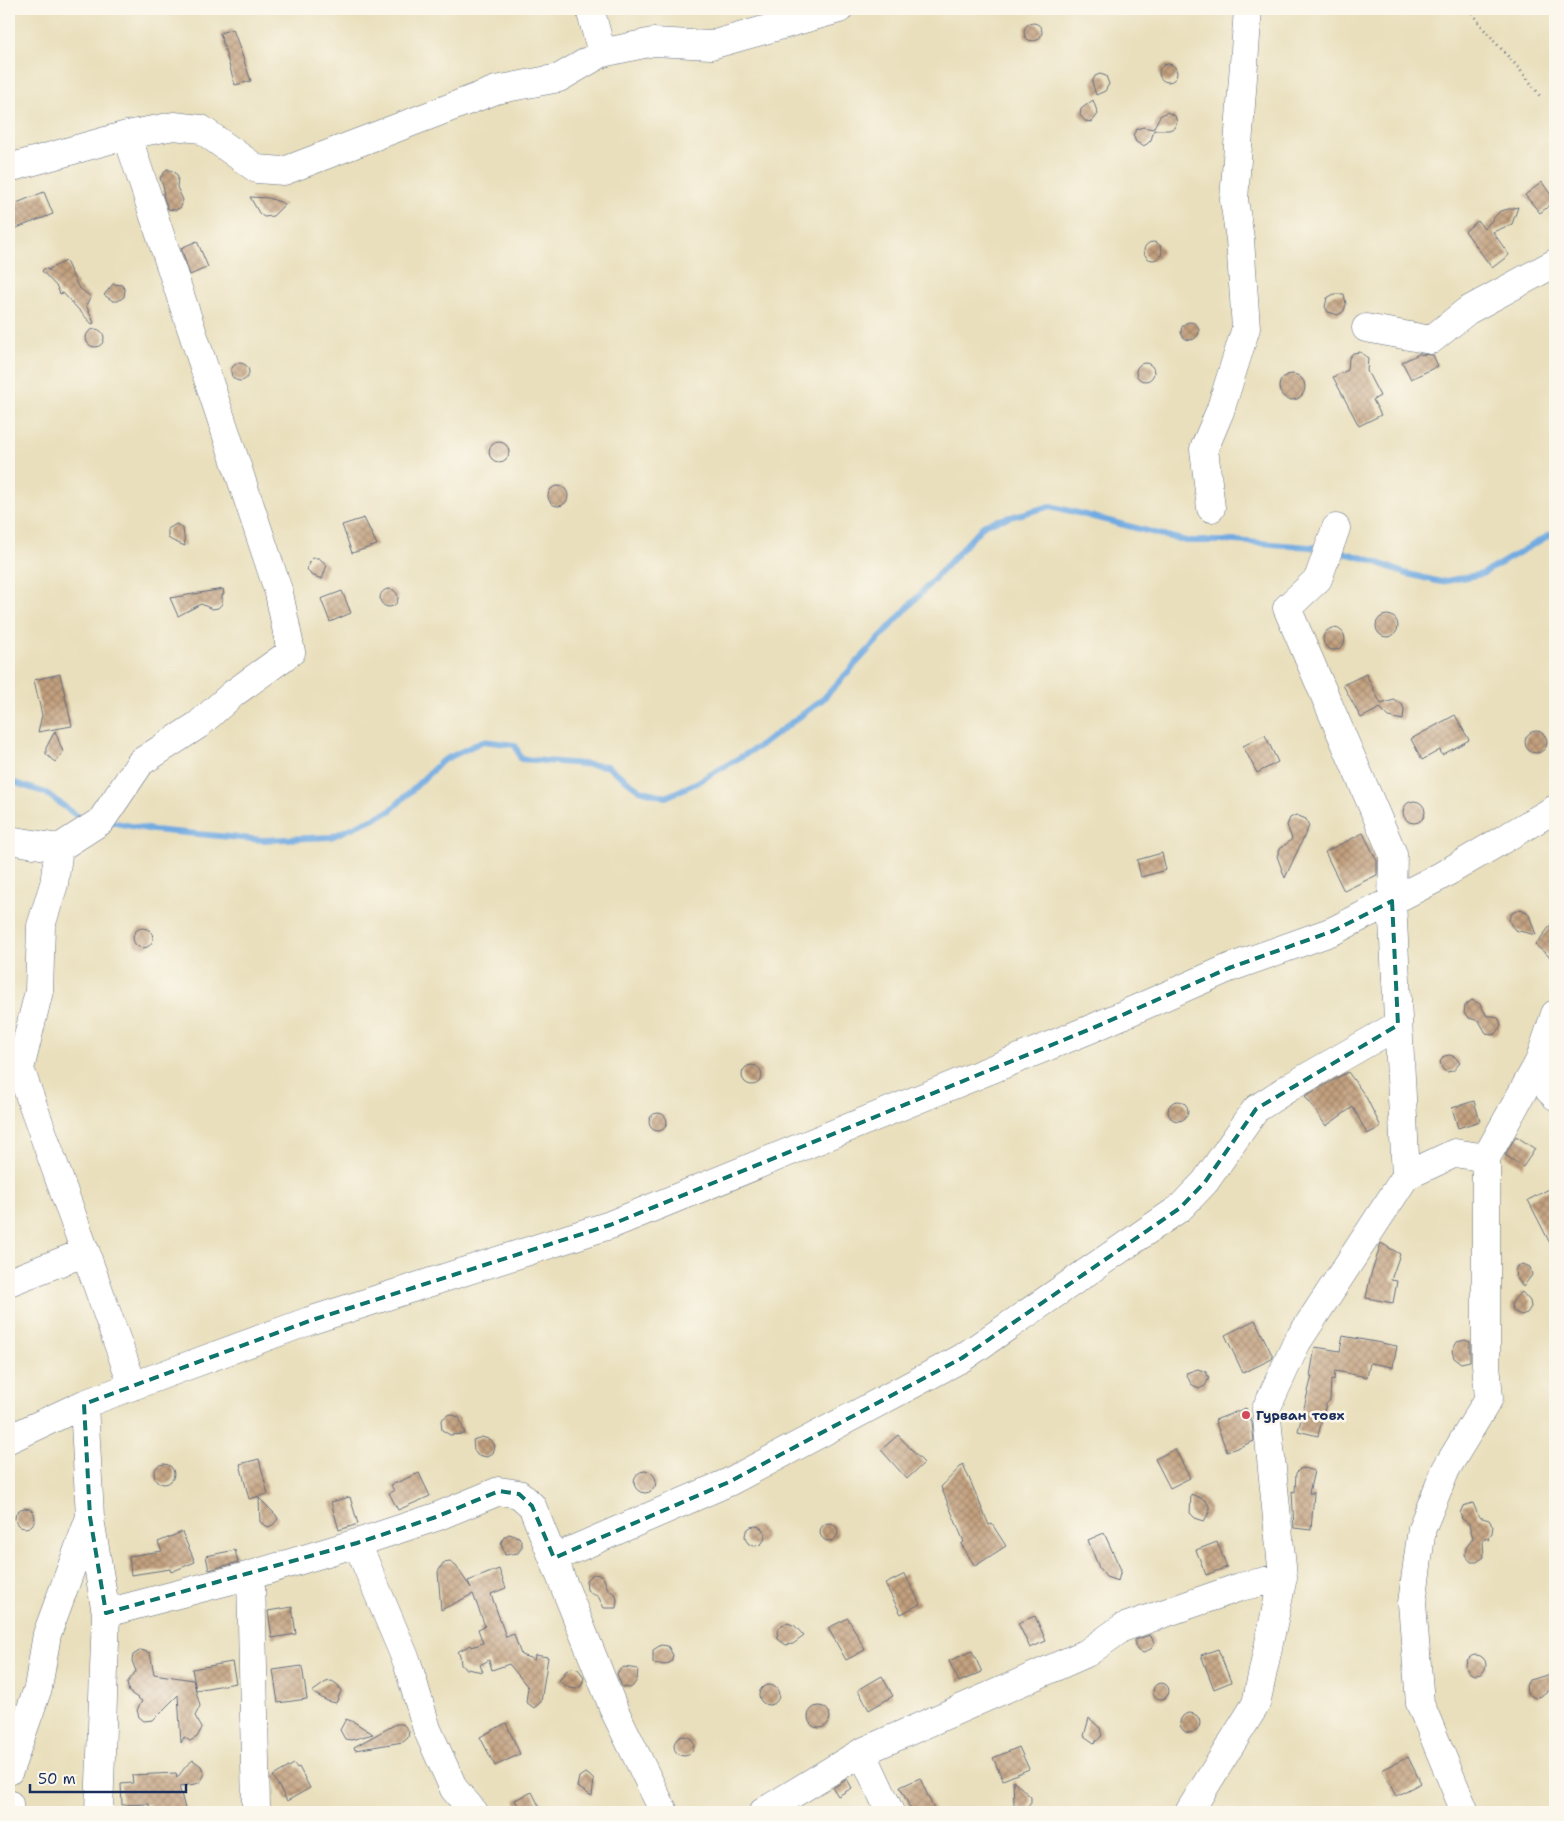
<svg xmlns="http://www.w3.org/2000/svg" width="1564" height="1821" font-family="'Shantell Sans',sans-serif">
  <defs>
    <pattern id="building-cross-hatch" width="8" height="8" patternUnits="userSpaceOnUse" patternTransform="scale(1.25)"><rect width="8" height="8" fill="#c3a07e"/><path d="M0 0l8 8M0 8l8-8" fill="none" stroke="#9e836a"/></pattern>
  </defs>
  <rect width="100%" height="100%" fill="#fbf7ec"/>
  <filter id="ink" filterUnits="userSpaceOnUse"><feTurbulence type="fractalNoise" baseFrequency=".02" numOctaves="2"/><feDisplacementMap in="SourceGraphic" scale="10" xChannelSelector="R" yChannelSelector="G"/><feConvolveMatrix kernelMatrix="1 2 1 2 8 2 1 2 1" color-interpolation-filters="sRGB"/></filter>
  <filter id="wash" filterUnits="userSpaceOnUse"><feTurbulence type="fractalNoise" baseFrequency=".0096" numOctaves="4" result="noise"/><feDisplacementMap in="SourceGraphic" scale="20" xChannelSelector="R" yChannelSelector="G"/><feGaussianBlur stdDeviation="1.12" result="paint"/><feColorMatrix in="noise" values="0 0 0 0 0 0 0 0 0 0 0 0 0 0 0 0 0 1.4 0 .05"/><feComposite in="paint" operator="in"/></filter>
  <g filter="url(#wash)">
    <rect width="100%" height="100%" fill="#e9dfbc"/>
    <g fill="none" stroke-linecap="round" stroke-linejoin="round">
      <path stroke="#71aae1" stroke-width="6" d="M1334,550l37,10 33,13 37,9 41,-8 73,-42
        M9,781l37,12 34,25 7,1
        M110,822l43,8 110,10 68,-3 59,-26 52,-50 41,-20 32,4 6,14 86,7 33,24 26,7 30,-14 67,-39 60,-45 162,-175 66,-18 135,35h49l87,7"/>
    </g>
    <g id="blocks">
      <path fill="url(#building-cross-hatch)" d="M1024 32a9 9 0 1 1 18 0a9 9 0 1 1-18 0Z
        M233,29l18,52 -16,4 -15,-52z
        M1159 73a9 9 0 1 1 18 0a9 9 0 1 1-18 0Z
        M1100,74l6,2 3,8 -4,7 -9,4 -4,-13 3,-6z
        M1093,100l5,14 -6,8 -7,-1 -5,-6 1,-6z
        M1167,112l8,4 2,6 -3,6 -5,2h-15l-3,10 -4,4 -4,2 -7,-4 -3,-7 4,-6 6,-2 10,2 7,-13z
        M167,169l8,3 3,5 -1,10 6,13 -2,7 -5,3 -8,-1 -5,-14 1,-6 -4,-11z
        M1542,182l13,19 -15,12 -15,-18z
        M44,192l9,22 -44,17v-25z
        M250,197l19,1 16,6 -12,12 -9,1 -5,-4z
        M1518,207l-6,17 -19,8 16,23 -17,13 -27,-37 13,-10 6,8 16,-18z
        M197,241l11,26 -18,8 -9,-27z
        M1144 251a9 9 0 1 1 18 0a9 9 0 1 1-18 0Z
        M66,261l12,26 13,10 -5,8 8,18 -2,1 -29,-31 -3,1 -3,-7 -15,-16 3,-3 5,3 -1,-2z
        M113,284l9,1 3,5 -1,7 -6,4h-5l-9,-6z
        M1334,294h10l2,10 -2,7 -6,4 -10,-3 -3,-5 2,-9z
        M1181 331a9 9 0 1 1 18 0a9 9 0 1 1-18 0Z
        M86 338a9 9 0 1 1 18 0a9 9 0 1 1-18 0Z
        M1360,352l8,6 -1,13 13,25 -7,4 8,15 -22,11 -26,-49 15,-7 1,-12 4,-5z
        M1419,354l14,1 5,11 -27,13 -9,-17z
        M1136 372a9 9 0 1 1 18 0a9 9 0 1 1-18 0Z
        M231 372a9 9 0 1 1 18 0a9 9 0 1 1-18 0Z
        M1279 387a13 13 0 1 1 26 0a13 13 0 1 1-26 0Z
        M489 452a10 10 0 1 1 20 0a10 10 0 1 1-20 0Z
        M548 496a10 10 0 1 1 20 0a10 10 0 1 1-20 0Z
        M364,518l13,27 -25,8 -10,-28z
        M176,524l7,4 2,18 -12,-5 -5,-3v-9z
        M313,558h6l8,7 -5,14 -11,-4 -4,-6 2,-7z
        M223,589l1,5 -2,1v9l-4,4 -6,1 -11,-5 -23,12 -8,-18z
        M380 598a9 9 0 1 1 18 0a9 9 0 1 1-18 0Z
        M342,591l9,22 -21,9 -9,-23z
        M1376 626a11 11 0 1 1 22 0a11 11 0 1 1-22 0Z
        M1323 639a11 11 0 1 1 22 0a11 11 0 1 1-22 0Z
        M60,674l12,52 -34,6 4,-17 -8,-35z
        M1366,674l15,30 13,-4 8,4 2,5 -1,11 -14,-3 -9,-9 -19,10 -18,-33z
        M1455,715l14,25 -27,15 -2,-5 -18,10 -11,-21z
        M55,731l8,21 -8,10 -9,-8v-6z
        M1525 742a11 11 0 1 1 22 0a11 11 0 1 1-22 0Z
        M1265,735l13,27 -21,11 -14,-27z
        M1403 812a11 11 0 1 1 22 0a11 11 0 1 1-22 0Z
        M1296,815l10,4 3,7 -24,52 -8,-22 3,-7 12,-10 -5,-14 3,-7z
        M1363,833l14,28v14l-33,16 -19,-39z
        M1162,853l4,17 -25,7 -4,-17z
        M1521,909l6,3 2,3 7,20 -21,-5 -4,-5 -2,-6 3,-6z
        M1555,920v41l-20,-16z
        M133 938a10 10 0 1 1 20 0a10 10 0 1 1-20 0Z
        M1472,1000l8,4 7,12h7l5,3 2,6 -4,8 -5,2 -6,-2 -7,-12 -10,-3 -5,-5 1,-8z
        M1450,1055l5,2 5,6 -7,8 -6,1 -4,-2 -3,-8 4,-6z
        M742 1075a10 10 0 1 1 20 0a10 10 0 1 1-20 0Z
        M1348,1072l18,25 15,30 -14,7 -14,-27 -27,19 -21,-30z
        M1474,1101l6,20 -22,7 -6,-20z
        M1168 1111a10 10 0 1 1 20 0a10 10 0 1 1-20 0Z
        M649 1122a9 9 0 1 1 18 0a9 9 0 1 1-18 0Z
        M1516,1136l19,13 -12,18 -18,-12z
        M1555,1186v67l-27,-53z
        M1381,1243l19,11 -9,26 6,1 -4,22 -27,-5 4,-20z
        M1523,1264l7,3 2,8 -9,12 -7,-10 -1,-6 2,-5z
        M1522,1292l8,9 1,6 -4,6 -6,2 -8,-4 -2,-6 3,-6z
        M1255,1320l18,37 -1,2 -29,14 -18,-38z
        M1343,1336l54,10 -4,21 -23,-4 -3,14 -32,-6 -1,9 -3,-1 -1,21 -4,4 -8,32 -20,-5 14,-55h-2l5,-29 25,4z
        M1465,1340l5,2v19l-9,2 -7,-5 -2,-7 5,-9z
        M1198,1369l8,3 3,6 -4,8 -6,3 -8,-5 -5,-11z
        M1246,1408l6,15 2,18 -27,11 -12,-32z
        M449,1414l10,3 6,17 -15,1 -8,-5 -1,-10z
        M898,1435l26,28 -17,16 -26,-29z
        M482,1437l9,3 4,6 -2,7 -6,4 -10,-2 -3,-5 -1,-10z
        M1175,1449l15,29 -20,10 -15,-29z
        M259,1459l9,35 -19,5 -9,-35z
        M963,1464l26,61 3,-1 14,22 -31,20 -14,-22 3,-2 -23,-55z
        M154 1474a10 10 0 1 1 20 0a10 10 0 1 1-20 0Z
        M1304,1468l10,3 -5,22h5l-3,37 -17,-2 -2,-37 3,1 1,-19 4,-4z
        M634 1482a11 11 0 1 1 22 0a11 11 0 1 1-22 0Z
        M419,1473l11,23 -32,14 -9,-17 5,-2 -3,-6z
        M1191,1494l14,6 4,6v7l-5,8 -9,-3 -5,-5z
        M350,1497l8,27 -19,6 -8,-28z
        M259,1498l17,17 2,4 -5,6 -5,2 -8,-5z
        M1473,1503l6,14 10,3 4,6 -1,7 -4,5 1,2 -3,-2 -3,3 1,16 -7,5h-6l-6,-7 1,-7 7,-10 -4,-14 -7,-5 -2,-6 3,-7z
        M15 1518a10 10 0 1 1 20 0a10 10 0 1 1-20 0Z
        M820 1532a9 9 0 1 1 18 0a9 9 0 1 1-18 0Z
        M745 1536a10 10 0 1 1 20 0a10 10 0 1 1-20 0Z
        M182,1532l13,30 -24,10 -1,-3 -39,6 -2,-19 33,-5 -4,-9z
        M1104,1533l17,37 -3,11 -12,-4 -7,-9 -11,-28z
        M509,1534l10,3 3,6v4l-4,6 -13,2 -4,-12 3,-6z
        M1217,1542l10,25 -21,8 -10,-25z
        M235,1550l3,12 -29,8 -3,-14z
        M450,1562l6,4 15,22 -3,-7 31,-12 7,19 -15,6 15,43 8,-3 7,21 9,3 4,3 1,-6 13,2 -7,45 -7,6 -8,-6 2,-15 -19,-23 -17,6 -3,-10 -9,5 3,7 -16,-3 -6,-4 -1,-10 -3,-3 14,-7 1,2 11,-4 -5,-14 7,-3 -12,-32 -32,16 -3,-38 5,-9z
        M593,1574l8,1 2,2 5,12 8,6 1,5 -1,8h-12l-6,-12 -6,-2 -5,-4 -1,-10z
        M905,1574l15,30 -19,10 -16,-30z
        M292,1607l4,27 -24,4 -4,-27z
        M1035,1616l11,25 -16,7 -12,-25z
        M848,1618l17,32 -19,10 -18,-32z
        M788,1623l7,3 9,10 -11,8 -7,1 -8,-6 -1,-8 5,-6z
        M1150,1635l4,7 -2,6 -8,5 -6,-2 -3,-5v-6z
        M661,1645l7,1 5,9 -2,7 -6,3 -12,-2v-13z
        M1218,1649l13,33 -17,7 -13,-34z
        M141,1650l9,3 4,21 39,6 7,26 -5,10 7,12 -5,9 -7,4 -6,-4 -3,6 -3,-48 -25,25 -9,1 -5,-4 -2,-7 5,-9 -13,-9 -2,-9 9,-12 -4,-10 1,-6z
        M972,1651l10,21 -23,10 -10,-21z
        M1466 1665a10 10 0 1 1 20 0a10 10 0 1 1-20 0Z
        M232,1662l4,21 -40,7 -4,-21z
        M302,1666l5,33 -29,4 -5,-33z
        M624,1667l14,2 -1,11 -4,6 -3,2 -8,-1 -5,-13 2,-4z
        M571,1668l7,1 6,8 -2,8 -5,4 -8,-1 -10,-7 7,-10z
        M1555,1673v12l-14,11 -6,2 -8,-5 -1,-7 3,-6z
        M882,1676l11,20 -24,14 -11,-20z
        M332,1681l6,4 3,6 -5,12 -9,-2 -15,-9 14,-10z
        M1153 1691a8 8 0 1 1 16 0a8 8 0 1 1-16 0Z
        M759 1695a10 10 0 1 1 20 0a10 10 0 1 1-20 0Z
        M808 1717a11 11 0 1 1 22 0a11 11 0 1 1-22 0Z
        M1180 1723a10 10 0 1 1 20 0a10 10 0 1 1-20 0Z
        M1089,1718l11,10 2,8 -8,7 -10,-7z
        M346,1719l8,3 19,12 -22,6 -6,-1 -5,-9z
        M506,1723l14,31 -25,12 -15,-29z
        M396,1724h7l6,7 -1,7 -5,4 -48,8 -1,-3z
        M674 1746a10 10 0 1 1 20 0a10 10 0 1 1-20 0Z
        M1019,1747l10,22 -26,11 -10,-22z
        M1408,1757l13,26 -25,13 -14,-26z
        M193,1760l8,6 3,7v3l-4,6 -4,2 -17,2 7,26h-35l-2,-8 -27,1 -1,-21 12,-1 -1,-8 44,-2 1,5 9,-12z
        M294,1764l3,4 2,-1 11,21 -23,13 -14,-25z
        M585,1773l4,2 5,5 -2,16 -15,-9 2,-10z
        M920,1778l15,34h-23l-12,-25z
        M847,1779l5,9 -14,8 -5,-8z
        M1013,1780l18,17v6l-4,5 -6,1 -7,-5z
        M532,1792l10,20h-21l-6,-12z"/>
    </g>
  </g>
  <g filter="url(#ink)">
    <use href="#blocks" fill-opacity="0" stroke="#636d7f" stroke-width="1"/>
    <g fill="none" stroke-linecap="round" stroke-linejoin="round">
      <defs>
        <path id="minor" d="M602,53l51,-11 58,3 128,-36
          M127,135l152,458 12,59 -57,41 -36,32 -57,37 -40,59 -42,27 -5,36 -13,42 -2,65 -19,78 113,317
          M9,168l118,-33 47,-9 27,3 56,40 27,2 212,-81 63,-12 43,-25 -12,-44
          M1366,328l65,12 36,-29 88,-48
          M1211,508l-7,-59 16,-38 26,-83 -6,-89 -6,-39 14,-191
          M9,840l50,8
          M1555,1014l-16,48 10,28 6,6
          M1406,1176l49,-23 31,5 53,-96
          M9,1282l77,-30
          M9,1439l75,-35 225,-83 301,-96 483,-197 136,-60 104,-37 106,-54 116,-68
          M90,1519l16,94 -7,199
          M357,1543l50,119 20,67 27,60 20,23
          M554,1558l175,-76 233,-124 218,-150 25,-26 51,-73 34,-22 108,-62
          M251,1575l5,233 2,4
          M106,1613l145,-38 106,-32 79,-26 63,-26 20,3 13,12 83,206 49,100
          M862,1752l28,60
          M9,1771l29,-83 9,-54 43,-117 -6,-113
          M9,1804l1,8
          M763,1812l99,-60 225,-99 35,-25 118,-41 43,-10
          M1189,1812l67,-108 27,-127 -17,-168 31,-67 109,-166 -14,-275 1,-47 -106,-246 31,-29 18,-51
          M1465,1812l-45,-109 -8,-100 10,-75 24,-59 43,-71 -3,-34v-206"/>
      </defs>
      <use href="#minor" stroke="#636d7f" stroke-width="29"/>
      <path stroke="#636d7f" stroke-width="3" stroke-dasharray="1 4" stroke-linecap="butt" d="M1470,9c20,33 50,55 71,89"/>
      <use href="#minor" stroke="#fff" stroke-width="28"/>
    </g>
  </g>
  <path fill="none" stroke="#0f766e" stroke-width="4" stroke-dasharray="10 6" stroke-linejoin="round" d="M1392,901l6,124 -142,84 -51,73 -25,26 -218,150 -233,124 -175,76 -22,-52 -13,-12 -20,-3 -63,26 -79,26 -251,70 -16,-96 -6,-113 225,-83 301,-96 483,-197 136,-60 104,-37z"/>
  <circle fill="#d1495b" stroke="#fbf7ec" stroke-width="2" cx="1246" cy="1415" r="5"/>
  <g text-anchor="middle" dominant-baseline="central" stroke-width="5" stroke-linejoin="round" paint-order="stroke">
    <g font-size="14" font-weight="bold" fill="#1b2f5e" stroke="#fbf7ec" text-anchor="start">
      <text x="1256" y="1415">Гурван товх</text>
    </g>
  </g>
  <rect width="1564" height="1821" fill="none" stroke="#fbf7ec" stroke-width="30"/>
  <path d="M30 1784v8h156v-8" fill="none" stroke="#1b2f5e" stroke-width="2.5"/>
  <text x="38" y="1784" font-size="15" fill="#1b2f5e" stroke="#fbf7ec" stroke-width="4" paint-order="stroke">50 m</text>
</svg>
